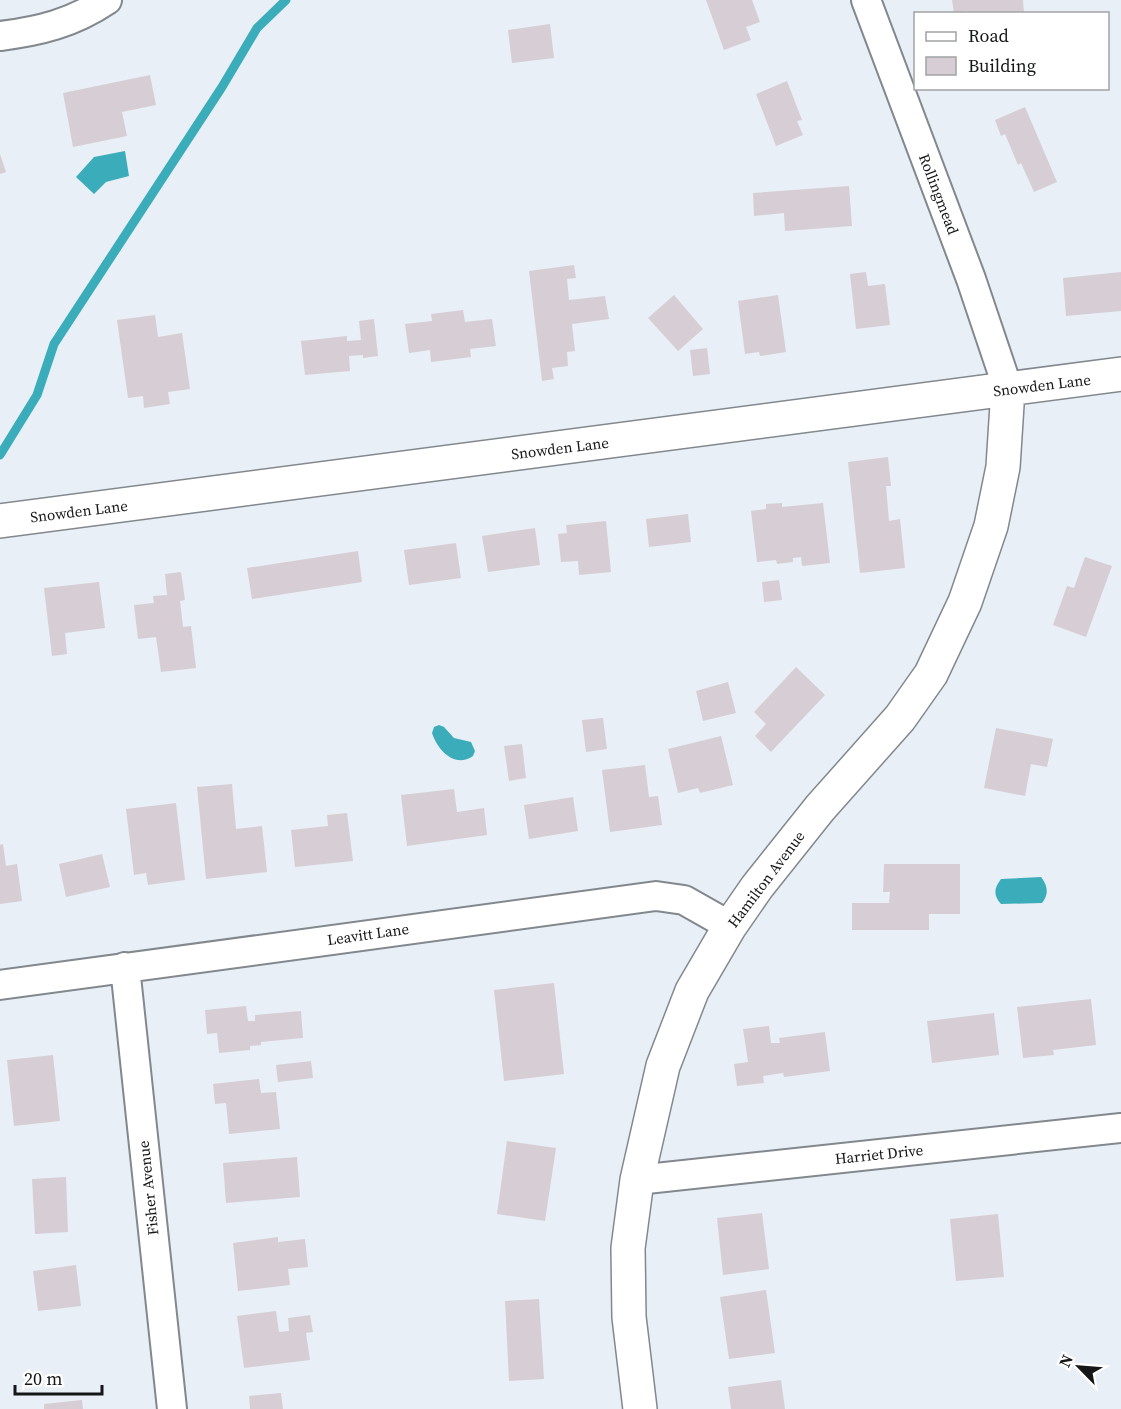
<svg xmlns="http://www.w3.org/2000/svg" width="1121" height="1409" font-family="'Source Serif 4',serif">
  <rect width="100%" height="100%" fill="#e9eff6"/>
  <path fill="#3badba" d="M125,151l4,25 -23,6 -12,12 -18,-17 18,-20z
    M439,725l5,2 10,11 17,4 4,9 -2,5c-19,13 -36,-7 -41,-23l2,-6z
    M1041,877c7,9 8,17 1,26l-41,1c-8,-9 -7,-16 0,-25z"/>
  <g fill="none" stroke-linecap="round" stroke-linejoin="round">
    <path stroke="#3badba" stroke-width="9" d="M0,455l37,-60 17,-51 168,-257 35,-59 29,-28"/>
  </g>
  <path fill="#d6ced4" d="M706,0h46l8,22 -14,5 5,13 -27,10z
    M952,0h71l1,14h-55l-1,-3 -14,2z
    M550,24l4,34 -42,5 -4,-33z
    M150,75l6,30 -34,7 5,24 -54,11 -10,-54z
    M787,81l15,39 -5,1 6,14 -27,11 -20,-52z
    M1025,107l32,75 -23,10 -13,-29 -3,2 -13,-31 -4,2 -6,-16z
    M0,154l6,18 -6,2z
    M849,186l3,40 -67,5 -1,-18 -30,3 -1,-23z
    M574,265l2,13 -9,1 2,21 36,-4 4,23 -37,5 3,27 -8,1 1,14 -16,2 2,11 -12,2 -13,-110z
    M866,272l2,14 17,-2 5,41 -34,4 -6,-55z
    M1121,272v39l-55,5 -3,-38z
    M674,295l29,34 -25,22 -30,-33z
    M778,295l8,57 -26,4 -1,-4 -14,2 -7,-53z
    M463,310l2,12 27,-3 4,27 -26,3 1,8 -40,5 -1,-12 -21,3 -4,-29 27,-3 -1,-7z
    M155,315l3,22 24,-4 8,56 -22,3 2,12 -26,4 -1,-12 -15,2 -11,-78z
    M374,319l4,37 -15,2v-3l-14,1 1,15 -45,4 -4,-34 46,-5v5l14,-1 -2,-19z
    M707,348l3,26 -17,2 -3,-26z
    M888,457l3,29h-5l3,35 11,-2 5,49 -45,5 -12,-111z
    M782,503v4l41,-4 7,60 -28,3 -1,-9 -8,1v4l-16,2 -1,-4 -19,2 -6,-51 15,-2v-5z
    M688,514l3,28 -42,5 -3,-28z
    M606,521l5,51 -32,3 -1,-14 -17,1 -3,-28 9,-1 -1,-8z
    M535,528l5,37 -52,7 -6,-36z
    M456,543l5,35 -52,7 -5,-35z
    M358,551l4,31 -110,17 -5,-31z
    M1085,557l27,9 -26,71 -33,-12 14,-39 7,2z
    M181,572l4,28 -5,1 3,26 8,-1 5,42 -35,4 -5,-35 -18,2 -4,-34 20,-2 -1,-7 14,-1 -2,-21z
    M779,580l3,20 -18,2 -2,-20z
    M99,582l6,46 -40,5 2,21 -15,2 -8,-68z
    M796,667l29,28 -54,57 -16,-16 11,-12 -12,-12z
    M728,682l8,31 -33,8 -7,-30z
    M603,718l4,31 -21,3 -4,-32z
    M996,728l57,11 -6,28 -16,-3 -6,32 -41,-8z
    M721,736l12,49 -33,8 -2,-5 -20,5 -10,-44z
    M522,744l4,34 -17,3 -5,-35z
    M645,765l4,32 9,-1 4,29 -52,7 -8,-62z
    M232,784l4,45 26,-3 5,46 -61,7 -9,-92z
    M454,789l3,23 27,-4 3,27 -80,11 -6,-51z
    M573,797l5,34 -49,8 -5,-34z
    M176,803l9,77 -37,5 -2,-12 -12,2 -8,-66z
    M347,813l6,48 -58,6 -4,-37 37,-4 -1,-11z
    M3,844l3,22 11,-2 5,37 -22,3v-59z
    M102,854l8,33 -44,10 -7,-33z
    M884,864h76v50h-31v16h-77v-27h37l1,-11h-7z
    M554,983l10,91 -60,7 -10,-91z
    M1091,999l5,46 -43,5 1,5 -31,3 -6,-51z
    M246,1006l2,15h7v-6l46,-4 2,27 -42,4v3l-11,1v4l-31,3 -2,-20 -10,1 -2,-24z
    M994,1013l5,42 -67,8 -5,-42z
    M769,1026l2,17h9l-1,-5 46,-6 5,39 -46,6 -1,-4 -20,3 1,7 -27,3 -3,-22 14,-2 -5,-33z
    M53,1055l7,66 -46,5 -7,-66z
    M311,1061l2,17 -35,4 -2,-17z
    M259,1079l2,14 15,-1 4,37 -51,5 -3,-31 -11,1 -2,-20z
    M507,1141l49,7 -11,73 -48,-7z
    M297,1157l3,40 -74,6 -3,-40z
    M66,1177l2,55 -33,2 -3,-55z
    M762,1213l7,56 -46,6 -6,-57z
    M998,1214l6,63 -48,4 -6,-62z
    M278,1237v5l27,-3 3,28 -20,2 2,16 -52,6 -5,-48z
    M76,1265l5,41 -43,5 -5,-40z
    M766,1290l9,63 -46,6 -9,-62z
    M539,1299l5,80 -35,2 -4,-80z
    M276,1311l3,21 10,-1 -1,-13 22,-3 3,17 -7,1 4,27 -66,8 -7,-52z
    M781,1380l4,29h-54l-3,-22z
    M281,1393l2,16h-33l-1,-13z
    M82,1400l1,9h-39v-5z"/>
  <g fill="none" stroke-linecap="round" stroke-linejoin="round">
    <defs>
      <path id="minor" d="M866,0l105,279 37,110
        M0,36c40,-5 73,-13 107,-36
        M125,967l47,442
        M0,985l656,-89 28,4 46,26
        M637,1180l484,-52"/>
      <path id="tertiary" d="M0,521l1121,-147
        M640,1409l-11,-92 -1,-69 9,-68 26,-114 29,-75 38,-65 27,-39 63,-79 80,-90 31,-44 34,-72 26,-76 12,-59 5,-78"/>
    </defs>
    <use href="#minor" stroke="#82888e" stroke-width="32"/>
    <use href="#tertiary" stroke="#82888e" stroke-width="36"/>
    <use href="#minor" stroke="#fff" stroke-width="28"/>
    <use href="#tertiary" stroke="#fff" stroke-width="33"/>
  </g>
  <g text-anchor="middle" dominant-baseline="central" stroke-width="4.5" stroke-linejoin="round" paint-order="stroke">
    <g font-size="15" fill="#141618" stroke="#fff">
      <text transform="translate(939 194) rotate(69)">Rollingmead</text>
      <text transform="translate(1042 385) rotate(-7)">Snowden Lane</text>
      <text transform="translate(560 448) rotate(-7)">Snowden Lane</text>
      <text transform="translate(79 511) rotate(-7)">Snowden Lane</text>
      <text transform="translate(766 879) rotate(-53)">Hamilton Avenue</text>
      <text transform="translate(368 934) rotate(-8)">Leavitt Lane</text>
      <text transform="translate(879 1154) rotate(-6)">Harriet Drive</text>
      <text transform="translate(148 1188) rotate(-96)">Fisher Avenue</text>
    </g>
  </g>
  <rect x="914" y="12" width="195" height="78" fill="#ffffff" stroke="#a1a2a3" stroke-width="1.5"/>
  <rect x="926" y="32" width="30" height="9" fill="#ffffff" stroke="#a1a2a3" stroke-width="1.5"/>
  <text x="968" y="42" font-size="18" fill="#141618">Road</text>
  <rect x="926" y="57" width="30" height="18" fill="#d6ced4" stroke="#a1a2a3" stroke-width="1.5"/>
  <text x="968" y="72" font-size="18" fill="#141618">Building</text>
  <g transform="translate(1079 1367) rotate(295)" stroke="#ffffff" stroke-width="4.5" paint-order="stroke">
  <path d="M0-4.5L10 22L0 15L-10 22Z" fill="#141618"/>
  <text y="-9" font-size="16" font-weight="bold" text-anchor="middle" fill="#141618">N</text>
  </g>
  <path d="M15 1385v9h87v-9" fill="none" stroke="#141618" stroke-width="3"/>
  <text x="24" y="1385" font-size="18" fill="#141618" stroke="#ffffff" stroke-width="4.5" paint-order="stroke">20 m</text>
</svg>
